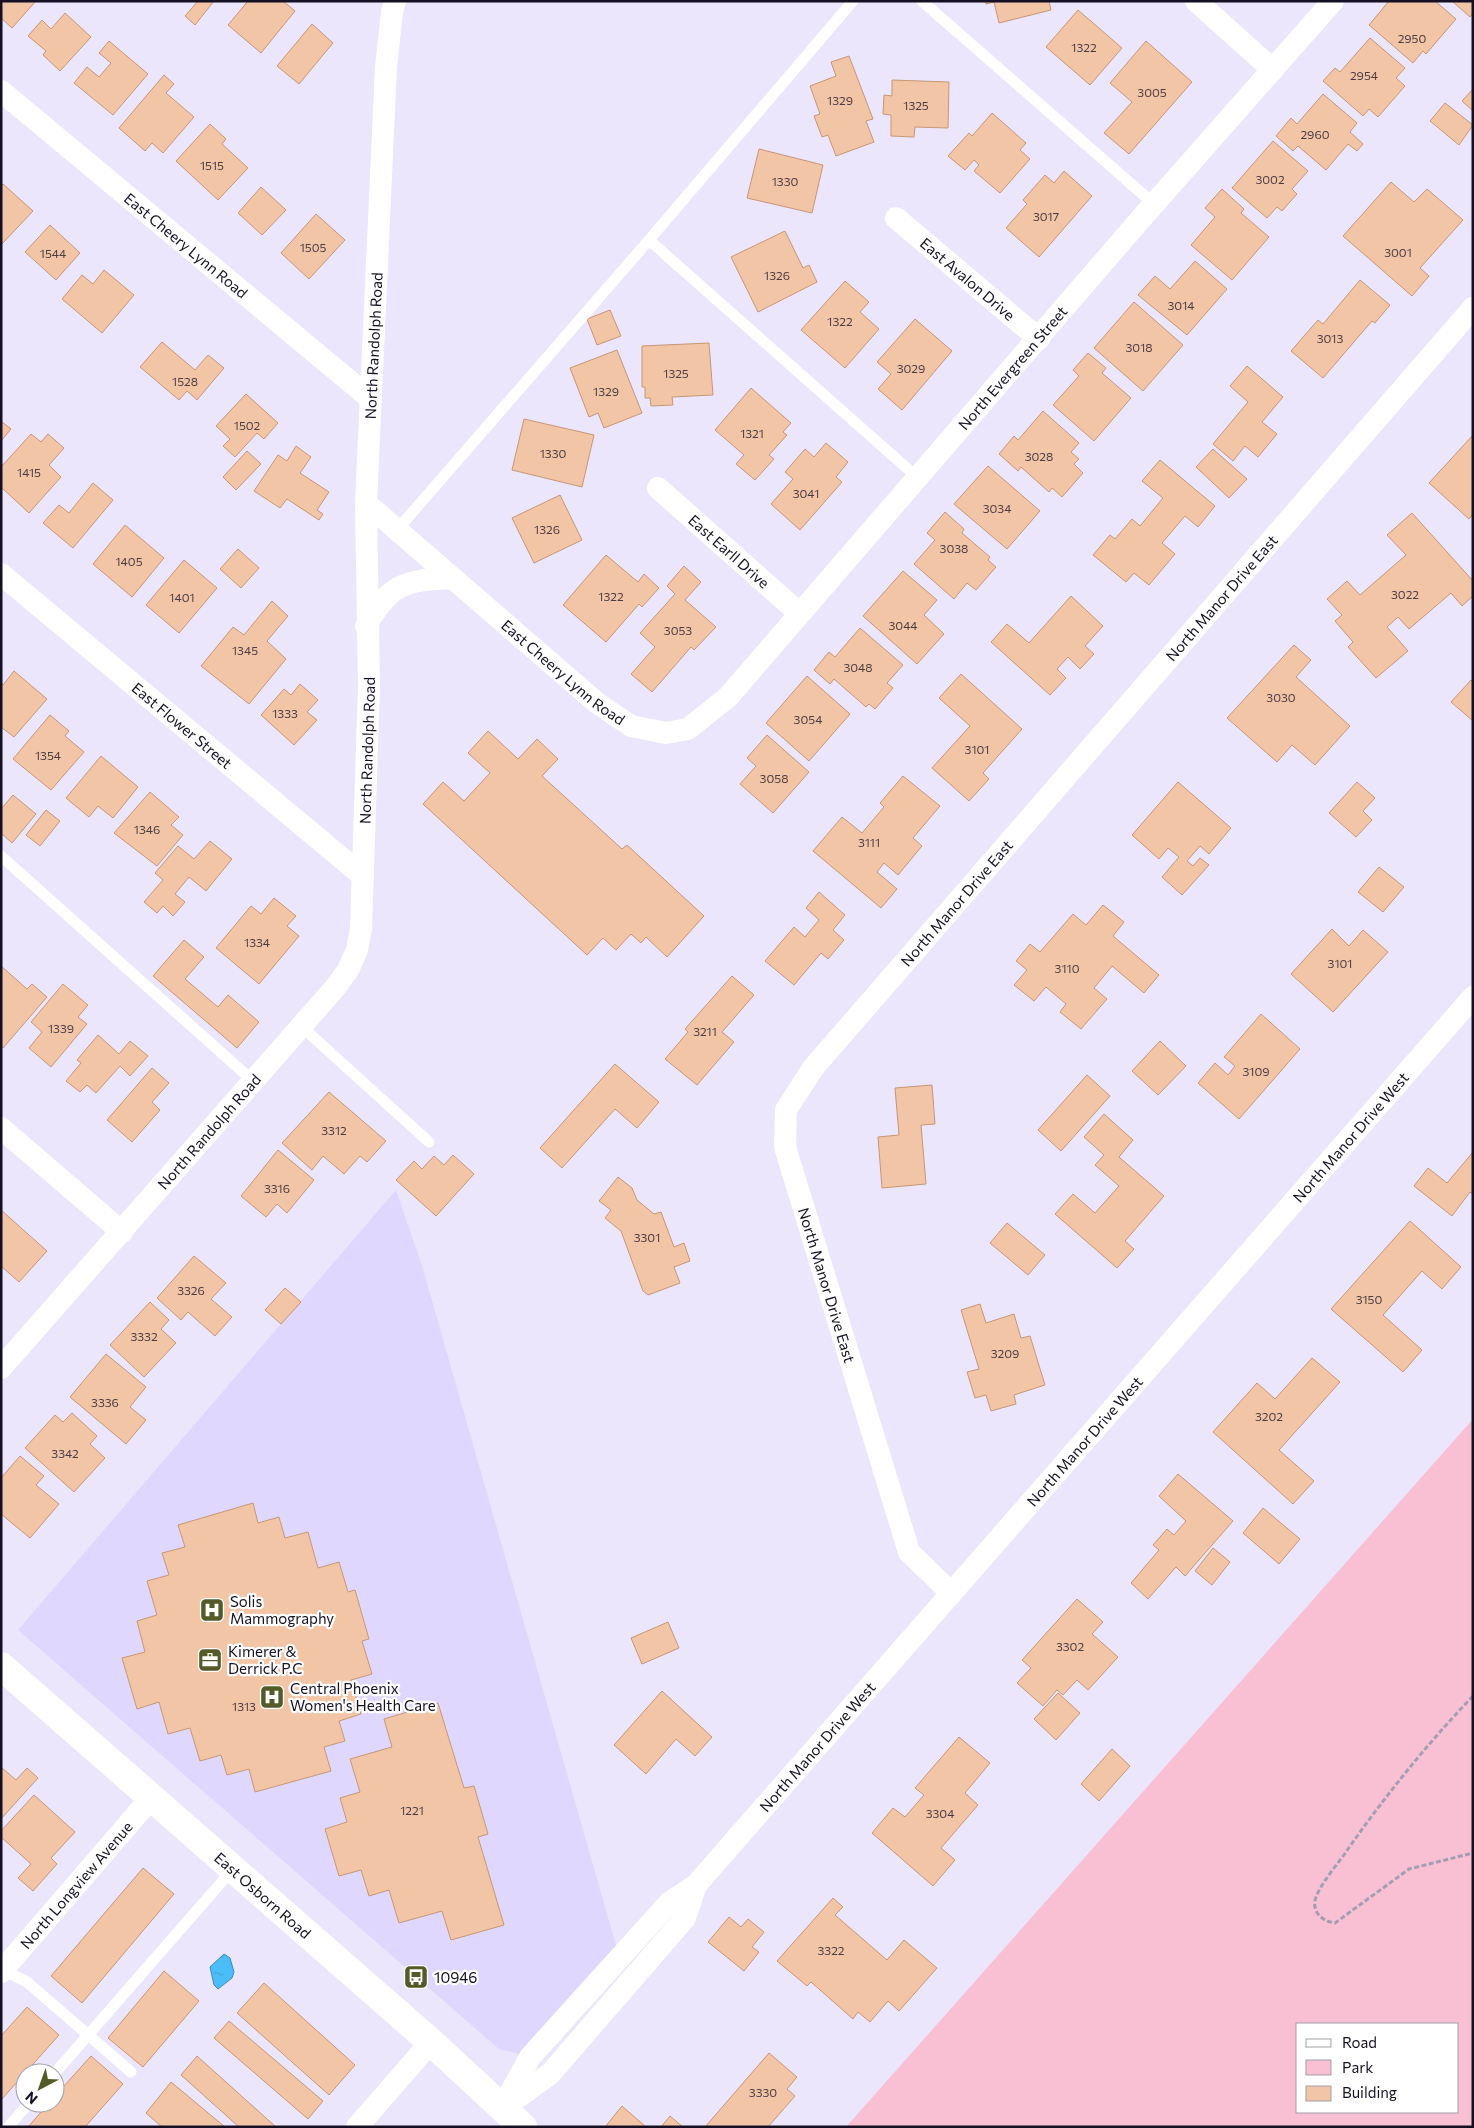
<svg xmlns="http://www.w3.org/2000/svg" width="1474" height="2128" font-family="Commissioner,sans-serif">
  <defs>
    <pattern id="water-ripples" width="26" height="14" patternUnits="userSpaceOnUse" patternTransform="scale(1.25)"><rect width="26" height="14" fill="#4bbefa"/><path d="M2 4q2-2 4 0t4 0M15 11q2-2 4 0t4 0" fill="none" stroke="#41a2d6"/></pattern>
  </defs>
  <rect width="100%" height="100%" fill="#ebe6fc"/>
  <path fill="#dfd7fd" d="M396,1190l27,79 194,680 -94,106 -24,-6 -481,-419z"/>
  <path fill="#f9c0d4" fill-rule="evenodd" d="M1473,1419v708h-627zM1298,2024h160v88h-160z"/>
  <path fill="url(#water-ripples)" stroke="#3b8aba" d="M224,1954l6,4 4,14 -2,6 -14,11 -4,-4 -4,-18z"/>
  <path fill="#f3c5a7" stroke="#c79675" d="M1,1h35l-24,27 -11,-10z
    M198,1h16l-19,24 -10,-9z
    M248,1h35l12,10 -34,42 -33,-28z
    M985,1h64l2,9 -52,13 -5,-21 -8,2z
    M1389,1h46l21,18 -30,35 -3,-3 -10,12 -44,-38z
    M1452,1h21v12l-3,4z
    M1078,10l44,38 -32,37 -44,-38z
    M65,13l26,24 -31,34 -17,-16 3,-4 -18,-15 14,-16 9,9z
    M312,24l21,19 -34,41 -22,-18z
    M1370,38l35,30 -9,10 9,8 -27,31 -9,-8 -6,7 -40,-35 12,-13 5,4z
    M109,41l39,33 -35,41 -39,-32 13,-16 12,10 12,-14 -12,-10z
    M1146,41l46,41 -63,72 -25,-21 28,-31 -22,-19z
    M849,56l24,63 -7,2 8,21 -38,14 -8,-21 -6,2 -8,-21 6,-2 -10,-28 26,-10 -5,-14z
    M164,75l10,9 -8,9 28,24 -31,36 -11,-10 -7,8 -26,-23z
    M892,80l57,2 -1,46 -33,-1 -1,10 -23,-1v-21l-8,-1 1,-19 8,1z
    M1473,89v22l-11,-10z
    M1323,94l34,29 -7,9 13,12 -6,7 -9,-7 -22,26 -28,-24 -5,5 -17,-15 15,-18 6,6z
    M1445,103l28,22 -14,20 -29,-24z
    M992,113l34,30 -6,7 10,9 -30,34 -26,-22 5,-6 -5,-5 -9,10 -17,-14 21,-23 3,3z
    M210,124l16,15 -4,5 26,24 -30,32 -42,-39z
    M1273,141l35,30 -16,18 5,5 -15,17 -5,-4 -10,11 -35,-30z
    M759,149l64,16 -11,48 -65,-15z
    M1064,171l28,25 -53,61 -33,-29 21,-24 -4,-4 22,-25 9,8z
    M1391,182l23,20 13,-13 36,31 -43,48 9,8 -17,20 -69,-60z
    M3,184l30,27 -32,34v-59z
    M261,187l25,23 -24,25 -24,-22z
    M1222,189l22,20 -3,4 28,24 -37,43 -41,-35 24,-28 -10,-9z
    M316,214l29,26 -36,39 -28,-26z
    M50,225l30,28 -24,27 -31,-28z
    M785,231l18,37 6,-3 8,17 -59,30 -27,-55z
    M1195,261l32,28 -40,46 -49,-40 17,-19 15,13z
    M104,270l30,25 -32,38 -40,-34 20,-24 11,9z
    M1360,280l30,25 -15,18 -3,-2 -49,57 -32,-27 27,-31 5,4z
    M845,281l24,21 -9,10 19,17 -34,39 -44,-38z
    M1134,302l49,43 -40,46 -49,-43z
    M610,310l11,26 -24,9 -10,-26z
    M915,319l37,32 -50,59 -24,-21 13,-15 -14,-12z
    M162,342l33,28 13,-15 16,13 -27,32 -10,-9 -8,9 -39,-33z
    M709,343l4,52 -41,2 1,8 -22,1 -1,-8h-5v-11h-3v-41z
    M617,350l25,63 -38,15 -6,-15 -9,4 -19,-49z
    M1088,353l18,15 -4,5 29,25 -37,43 -41,-36 26,-29 -6,-6z
    M1247,366l36,31 -21,25 15,12 -19,23 -13,-11 -12,15 -20,-17 35,-42 -18,-16z
    M751,388l40,35 -8,9 4,3 -18,20 5,4 -19,21 -19,-16 8,-9 -29,-25z
    M246,394l32,29 -14,16 -7,-6 -22,24 -12,-11 7,-7 -14,-13z
    M1043,411l36,32 -8,9 8,7 -5,5 9,9 -21,24 -10,-9 -3,4 -28,-25 -3,4 -19,-17 15,-18 4,4z
    M524,419l70,16 -12,52 -70,-17z
    M1,421l10,8 -10,12z
    M31,434l10,8 7,-8 16,14 -15,17 12,12 -32,36 -28,-26v-20z
    M1473,435v79l-4,5 -40,-36z
    M826,443l22,19 -12,15 6,5 -42,48 -29,-26 22,-25 -8,-7 20,-23 9,8z
    M296,446l15,11 -11,16 29,19 -12,18 6,4 -4,6 -32,-21 -7,9 -26,-17 24,-36 9,6z
    M1213,449l34,30 -18,19 -33,-31z
    M247,451l14,13 -25,26 -13,-13z
    M1160,460l55,46 -17,21 -13,-11 -23,27 13,11 -26,31 -15,-12 -8,9 -33,-27 17,-20 5,4 17,-20 8,7 23,-28 -21,-17z
    M988,466l52,45 -33,38 -53,-45z
    M93,483l20,17 -40,48 -30,-25 16,-18 10,8z
    M560,495l22,45 -48,23 -22,-45z
    M945,512l19,17 -2,4 28,24 -2,3 8,7 -20,23 -9,-7 -13,16 -40,-35 21,-24 -8,-7z
    M1412,513l61,68v15l-11,10 -11,-13 -42,36 -11,-12 -11,10 21,24 -32,27 -28,-31 5,-5 -18,-21 7,-6 -15,-16 20,-18 13,14 46,-40 -19,-20z
    M125,525l39,33 -32,39 -39,-33z
    M238,549l21,19 -18,20 -21,-19z
    M606,555l32,27 6,-8 15,14 -17,19 -3,-3 -33,38 -43,-37z
    M184,560l33,28 -38,45 -33,-28z
    M684,566l17,16 -16,18 31,27 -22,23 -3,-3 -39,45 -21,-18 24,-27 -15,-14 35,-39 -8,-8z
    M903,571l34,29 -13,15 20,19 -27,30 -54,-48z
    M1071,596l32,30 -18,20 9,8 -14,15 -12,-12 -11,12 9,9 -16,17 -59,-53 16,-18 22,19z
    M272,601l16,15 -21,25 19,18 -37,45 -48,-38 32,-39 11,8z
    M860,628l43,37 -16,18 6,5 -18,21 -6,-5 -3,3 -32,-28 -4,5 -16,-14 15,-18 6,5z
    M1294,645l17,15 -15,17 54,49 -35,39 -23,-20 -15,17 -50,-44z
    M14,671l33,28 -33,38 -13,-10v-44l2,2z
    M961,674l61,55 -39,44 6,6 -20,22 -37,-33 38,-42 -31,-28z
    M807,676l43,38 -41,47 -43,-38z
    M1471,680l2,2v39l-22,-19z
    M300,684l18,16 -11,12 10,8 -23,25 -33,-30 23,-26 7,6z
    M50,715l19,16 -4,5 19,16 -33,38 -38,-31z
    M488,731l30,28 19,-20 21,20 -16,17 80,73 5,-4 77,71 -37,41 -21,-20 -5,6 -10,-9 -15,16 -13,-12 -16,17 -164,-151 20,-22 21,19 26,-28 -22,-20z
    M767,735l42,37 -36,41 -33,-29 16,-18 -9,-8z
    M101,756l37,31 -25,31 -15,-12 -9,11 -23,-19z
    M903,776l37,30 -27,32 9,8 -24,29 -14,-12 -7,9 20,17 -16,19 -68,-57 29,-34 20,16 22,-26 -4,-4z
    M1178,782l53,46 -22,26 -9,-8 -13,15 6,5 7,-8 9,7 -27,30 -20,-18 17,-20 -11,-9 -9,11 -27,-24z
    M1357,782l18,16 -12,13 9,9 -16,17 -27,-24z
    M150,792l29,25 -8,8 12,10 -26,31 -43,-33z
    M13,795l23,19 -24,29 -11,-10v-24z
    M46,810l14,11 -20,25 -14,-11z
    M210,841l22,18 -26,32 -17,-14 -14,17 10,8 -12,14 -10,-10 -6,7 -13,-11 19,-22 -8,-7 23,-27 16,13z
    M1379,867l25,20 -21,25 -25,-20z
    M819,892l26,23 -12,15 11,10 -16,19 -7,-6 -27,32 -29,-24 29,-34 11,10 14,-17 -13,-12z
    M274,898l22,18 -9,10 12,10 -40,48 -43,-36 35,-42 10,8z
    M1103,905l21,17 -11,14 46,39 -15,18 -32,-27 -18,22 13,11 -26,30 -21,-17 6,-8 -20,-17 -12,14 -20,-16 13,-15 -11,-9 14,-17 10,8 33,-38 13,11z
    M1332,929l17,17 14,-16 25,22 -55,60 -42,-38z
    M184,940l20,17 -19,22 33,28 10,-12 31,27 -22,26 -84,-72z
    M1,966l26,23 5,-5 15,13 -44,51 -2,-2z
    M732,976l22,19 -32,37 12,10 -37,43 -32,-26 23,-27 -3,-3z
    M63,984l25,21 -10,12 9,7 -36,43 -22,-19 13,-16 -11,-10z
    M1261,1014l39,35 -61,70 -41,-36 17,-20 13,12 7,-9 -11,-9z
    M98,1035l21,19 11,-13 18,15 -18,20 -10,-10 -24,27 -9,-8 -7,7 -14,-11 15,-18 -4,-3z
    M1160,1041l26,25 -28,29 -26,-24z
    M615,1064l44,38 -22,26 -22,-19 -53,59 -22,-20z
    M152,1068l17,15 -17,19 8,8 -28,32 -25,-22z
    M1087,1075l23,21 -49,55 -23,-21z
    M932,1085l3,39 -14,1 5,59 -44,4 -4,-51 21,-2 -4,-47z
    M329,1092l57,49 -19,21 -7,-6 -16,18 -21,-18 -11,14 -30,-27z
    M1104,1114l29,26 -14,17 45,39 -39,45 9,8 -17,19 -62,-54 18,-20 22,19 24,-27 -24,-21 9,-10 -20,-18z
    M278,1150l36,30 -27,33 -10,-9 -11,13 -25,-21z
    M1473,1152v42l-3,-2 -18,24 -38,-30 14,-18 19,15z
    M453,1155l21,19 -38,42 -40,-36 18,-19 8,8 12,-13 10,9z
    M618,1177l14,11 5,12 17,14 7,-2 13,35 10,-4 6,18 -16,6 6,16 -32,12 -5,-4 -22,-60 -16,-13 6,-8 -12,-9z
    M1,1210l46,41 -28,31 -18,-16z
    M1410,1221l51,46 -19,22 -20,-18 -39,44 39,35 -19,22 -72,-63z
    M1007,1223l38,32 -17,20 -38,-32z
    M194,1256l32,27 -15,16 21,18 -17,19 -27,-24 -7,8 -24,-22z
    M285,1288l16,14 -20,22 -16,-14z
    M150,1302l19,18 -8,9 15,14 -32,34 -34,-32z
    M980,1304l6,19 28,-9 7,24 9,-2 15,49 -31,10 2,9 -25,7 -5,-16 -11,3 -8,-26 12,-3 -18,-59z
    M106,1354l40,33 -16,20 16,13 -20,24 -56,-47z
    M1312,1358l28,24 -61,68 35,31 -21,23 -80,-72 44,-49 18,16z
    M72,1413l25,23 -7,8 15,14 -31,34 -49,-44 30,-33 8,7z
    M20,1456l24,20 -8,9 23,19 -29,34 -29,-24v-36z
    M1178,1474l55,47 -48,55 -9,-9 -28,32 -17,-16 28,-33 -6,-5 14,-16 7,6 12,-14 -27,-25z
    M253,1503l5,20 21,-6 6,21 23,-6 10,36 21,-6 9,30 7,-2 14,49 -7,2 10,33 -21,6 10,34 -22,7 6,20 -21,6 7,24 -76,21 -6,-23 -22,6 -6,-20 -21,6 -10,-33 -22,6 -9,-32 -22,7 -15,-51 23,-6 -8,-31 20,-6 -10,-34 22,-6 -7,-22 23,-6 -7,-22z
    M1263,1508l37,31 -21,25 -36,-31z
    M1213,1548l17,14 -18,23 -17,-14z
    M1077,1599l26,23 -11,12 26,23 -30,33 -11,-10 -14,15 -6,-5 -14,16 -26,-23 14,-15 -9,-8z
    M668,1622l11,26 -37,16 -11,-26z
    M662,1691l50,46 -17,19 -19,-17 -30,35 -32,-29z
    M1058,1693l22,20 -24,27 -22,-21z
    M438,1703l26,85 10,-2 14,48 -10,3 26,88 -53,15 -9,-29 -43,12 -10,-33 -20,6 -8,-26 -22,6 -14,-47 22,-7 -7,-24 20,-6 -10,-33 42,-12 -8,-28z
    M959,1737l31,26 -25,30 13,12 -37,43 14,12 -22,26 -61,-53 21,-25 12,9 19,-22 -9,-7z
    M1112,1749l18,17 -31,35 -18,-17z
    M1,1767l15,13 11,-12 11,10 -37,41z
    M34,1795l41,37 -24,26 6,6 -24,27 -15,-13 13,-14 -30,-27v-6z
    M143,1868l31,26 -92,109 -31,-27z
    M833,1898l10,9 -8,8 52,45 17,-20 33,28 -38,43 -11,-10 -18,21 -12,-10 -5,7 -42,-37 -4,4 -30,-25z
    M729,1917l12,10 7,-8 16,13 -12,15 7,5 -15,19 -36,-29z
    M164,1971l35,30 -56,66 -35,-29z
    M264,1983l91,82 -26,30 -92,-82z
    M27,2007l32,28 -58,65v-64z
    M229,2021l94,80 -15,18 -94,-81z
    M769,2053l28,24 -10,12 8,7 -27,31h-63z
    M91,2056l32,28 -38,43h-57l21,-24h6v-7z
    M197,2056l79,71h-37l-58,-52z
    M171,2082l54,45h-63l-16,-14z
    M622,2106l24,21h-41z
    M670,2116l13,11h-22z"/>
  <g fill="none" stroke-linecap="round" stroke-linejoin="round">
    <path stroke="#a39eb3" stroke-width="3" stroke-dasharray="5 2.5" stroke-linecap="butt" d="M1473,1696c-46,48 -87,99 -125,153 -10,15 -25,31 -32,48 -5,14 5,24 19,26l74,-54 64,-16"/>
    <path stroke="#fff" stroke-width="11" d="M922,1l232,203
      M649,240l269,238
      M397,530l252,-290 204,-239
      M1,856l252,225
      M301,1026l128,116
      M1,1969l26,13 104,90
      M55,2073l178,-204
      M8,2127l21,-24"/>
    <g stroke="#fff" stroke-width="22">
      <path d="M1196,1l77,69"/>
      <path id="s1" d="M1,91l370,308"/>
      <path id="s2" d="M896,218l143,121"/>
      <path id="s3" d="M658,488l141,125"/>
      <path id="s4" d="M366,503l231,200 34,23 35,7 22,-4 40,-32 411,-476 194,-220"/>
      <path id="s5" d="M1,574l362,302"/>
      <path d="M366,626c24,-43 40,-46 87,-48"/>
      <path d="M1,1128l121,104"/>
      <path id="s6" d="M1,1368l333,-379 14,-19 9,-20 4,-21 8,-243 -3,-183 20,-436 6,-55 3,-11"/>
      <path id="s7" d="M951,1593l-42,-41 -124,-405 1,-37 27,-42 660,-760"/>
      <path id="s8" d="M1,1972l150,-174"/>
      <path d="M507,2105l43,-31 135,-156 11,-33"/>
      <path id="s9" d="M502,2108l28,-51 139,-154 27,-18 777,-888"/>
      <path d="M357,2127l74,-85"/>
    </g>
    <path stroke="#fff" stroke-width="28" id="s10" d="M1,1666l430,376 92,85"/>
  </g>
  <defs>
    <symbol id="hospital-square" viewBox="-11 -11 22 22"><rect x="-9" y="-9" width="18" height="18" rx="4" fill="#545b29" stroke="#fff"/><path d="M-5-5h3v3.5h4V-5h3V5h-3V1.5h-4V5h-3Z" fill="#fff"/></symbol>
    <symbol id="office-square" viewBox="-11 -11 22 22"><rect x="-9" y="-9" width="18" height="18" rx="4" fill="#545b29" stroke="#fff"/><path d="M-6-3h4V-5.5h4V-3h4V5H-6ZM-1-4.5V-3h2v-1.5ZM-6 0V1H6V0Z" fill="#fff"/></symbol>
    <symbol id="bus-square" viewBox="-11 -11 22 22"><rect x="-9" y="-9" width="18" height="18" rx="4" fill="#545b29" stroke="#fff"/><path d="M-5-6H5V4H4V6H2V4H-2V6H-4V4H-5ZM-3.5-4V0h7V-4ZM-3.5 1.2v1.5H-2V1.2ZM2 1.2v1.5H3.5V1.2Z" fill="#fff"/></symbol>
  </defs>
  <g fill-rule="evenodd">
    <use href="#hospital-square" x="198" y="1596" width="28" height="28"/>
    <use href="#office-square" x="196" y="1646" width="28" height="28"/>
    <use href="#hospital-square" x="258" y="1683" width="28" height="28"/>
    <use href="#bus-square" x="402" y="1963" width="28" height="28"/>
  </g>
  <g text-anchor="middle" dominant-baseline="central" stroke-width="4.5" stroke-linejoin="round" paint-order="stroke">
    <g font-size="12" fill="#4c3d44">
      <text x="1412" y="38">2950</text>
      <text x="1084" y="47">1322</text>
      <text x="1364" y="75">2954</text>
      <text x="1152" y="92">3005</text>
      <text x="840" y="100">1329</text>
      <text x="916" y="105">1325</text>
      <text x="1315" y="134">2960</text>
      <text x="212" y="165">1515</text>
      <text x="1270" y="179">3002</text>
      <text x="785" y="181">1330</text>
      <text x="1046" y="216">3017</text>
      <text x="313" y="247">1505</text>
      <text x="1398" y="252">3001</text>
      <text x="53" y="253">1544</text>
      <text x="777" y="275">1326</text>
      <text x="1181" y="305">3014</text>
      <text x="840" y="321">1322</text>
      <text x="1330" y="338">3013</text>
      <text x="1139" y="347">3018</text>
      <text x="911" y="368">3029</text>
      <text x="676" y="373">1325</text>
      <text x="185" y="381">1528</text>
      <text x="606" y="391">1329</text>
      <text x="247" y="425">1502</text>
      <text x="752" y="433">1321</text>
      <text x="553" y="453">1330</text>
      <text x="1039" y="456">3028</text>
      <text x="29" y="472">1415</text>
      <text x="806" y="493">3041</text>
      <text x="997" y="508">3034</text>
      <text x="547" y="529">1326</text>
      <text x="954" y="548">3038</text>
      <text x="129" y="561">1405</text>
      <text x="1405" y="594">3022</text>
      <text x="611" y="596">1322</text>
      <text x="182" y="597">1401</text>
      <text x="903" y="625">3044</text>
      <text x="678" y="630">3053</text>
      <text x="245" y="650">1345</text>
      <text x="858" y="667">3048</text>
      <text x="1281" y="697">3030</text>
      <text x="285" y="713">1333</text>
      <text x="808" y="719">3054</text>
      <text x="977" y="749">3101</text>
      <text x="48" y="755">1354</text>
      <text x="774" y="778">3058</text>
      <text x="147" y="829">1346</text>
      <text x="869" y="842">3111</text>
      <text x="257" y="942">1334</text>
      <text x="1340" y="963">3101</text>
      <text x="1067" y="968">3110</text>
      <text x="61" y="1028">1339</text>
      <text x="705" y="1031">3211</text>
      <text x="1256" y="1071">3109</text>
      <text x="334" y="1130">3312</text>
      <text x="277" y="1188">3316</text>
      <text x="647" y="1237">3301</text>
      <text x="191" y="1290">3326</text>
      <text x="1369" y="1299">3150</text>
      <text x="144" y="1336">3332</text>
      <text x="1005" y="1353">3209</text>
      <text x="105" y="1402">3336</text>
      <text x="1269" y="1416">3202</text>
      <text x="65" y="1453">3342</text>
      <text x="1070" y="1646">3302</text>
      <text x="244" y="1706">1313</text>
      <text x="412" y="1810">1221</text>
      <text x="940" y="1813">3304</text>
      <text x="831" y="1950">3322</text>
      <text x="763" y="2092">3330</text>
    </g>
    <g font-size="15" fill="#151023" stroke="#fff">
      <text stroke="none"><textPath href="#s1" startOffset="241">East Cheery Lynn Road</textPath></text>
      <text stroke="none"><textPath href="#s2" startOffset="94">East Avalon Drive</textPath></text>
      <text stroke="none"><textPath href="#s6" startOffset="1155">North Randolph Road</textPath></text>
      <text stroke="none"><textPath href="#s4" startOffset="891">North Evergreen Street</textPath></text>
      <text stroke="none"><textPath href="#s3" startOffset="95">East Earll Drive</textPath></text>
      <text stroke="none"><textPath href="#s7" startOffset="1192">North Manor Drive East</textPath></text>
      <text stroke="none"><textPath href="#s4" startOffset="260">East Cheery Lynn Road</textPath></text>
      <text stroke="none"><textPath href="#s5" startOffset="236">East Flower Street</textPath></text>
      <text stroke="none"><textPath href="#s6" startOffset="750">North Randolph Road</textPath></text>
      <text stroke="none"><textPath href="#s7" startOffset="788">North Manor Drive East</textPath></text>
      <text stroke="none"><textPath href="#s6" startOffset="315">North Randolph Road</textPath></text>
      <text stroke="none"><textPath href="#s9" startOffset="1292">North Manor Drive West</textPath></text>
      <text transform="translate(827 1285) rotate(73)">North Manor Drive East</text>
      <text stroke="none"><textPath href="#s9" startOffset="888">North Manor Drive West</textPath></text>
      <text stroke="none"><textPath href="#s9" startOffset="482">North Manor Drive West</textPath></text>
      <text stroke="none"><textPath href="#s8" startOffset="115">North Longview Avenue</textPath></text>
      <text stroke="none"><textPath href="#s10" startOffset="348">East Osborn Road</textPath></text>
    </g>
    <g font-size="15" fill="#151023" stroke="#fff" text-anchor="start">
      <text x="230" y="1601">Solis<tspan x="230" dy="17">Mammography</tspan></text>
      <text x="228" y="1651">Kimerer &amp;<tspan x="228" dy="17">Derrick P.C</tspan></text>
      <text x="290" y="1688">Central Phoenix<tspan x="290" dy="17">Women's Health Care</tspan></text>
      <text x="434" y="1977">10946</text>
    </g>
  </g>
  <rect width="1474" height="2128" fill="none" stroke="#151023" stroke-width="5"/>
  <rect x="1296" y="2023" width="162" height="90" fill="#ffffff" stroke="#a19fa7"/>
  <rect x="1306" y="2039" width="25" height="8" fill="#ffffff" stroke="#a19fa7"/>
  <text x="1342" y="2048" font-size="15" fill="#151023">Road</text>
  <rect x="1306" y="2060" width="25" height="15" fill="#f9c0d4" stroke="#a19fa7"/>
  <text x="1342" y="2073" font-size="15" fill="#151023">Park</text>
  <rect x="1306" y="2086" width="25" height="15" fill="#f3c5a7" stroke="#a19fa7"/>
  <text x="1342" y="2098" font-size="15" fill="#151023">Building</text>
  <g transform="translate(40 2088) rotate(221)"><circle r="24" fill="#ffffff" stroke="#a19fa7"/>
  <path d="M0-4L9 19L0 12L-9 19Z" fill="#545b29"/>
  <text y="-8" font-size="14" font-weight="bold" text-anchor="middle" fill="#151023">N</text>
  </g>
</svg>
